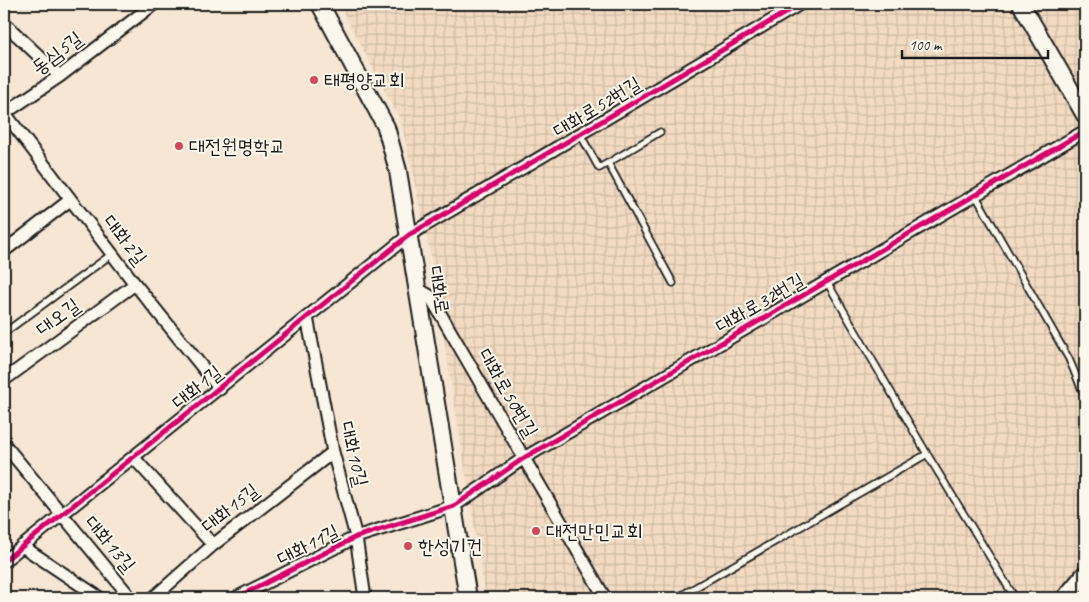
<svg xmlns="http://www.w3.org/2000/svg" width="1089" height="602" font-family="Caveat,'Poor Story',sans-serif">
  <defs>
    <pattern id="industrial-grid" width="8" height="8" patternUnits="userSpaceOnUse" patternTransform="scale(1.25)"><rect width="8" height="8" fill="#f2dbc2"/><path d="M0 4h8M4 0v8" fill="none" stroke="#cfbba6"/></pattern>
  </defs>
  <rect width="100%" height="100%" fill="#f6e6d3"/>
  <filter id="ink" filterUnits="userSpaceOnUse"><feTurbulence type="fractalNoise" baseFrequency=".02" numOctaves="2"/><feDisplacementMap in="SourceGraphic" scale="10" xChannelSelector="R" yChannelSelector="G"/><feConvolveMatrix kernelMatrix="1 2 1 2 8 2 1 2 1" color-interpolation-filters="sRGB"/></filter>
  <g filter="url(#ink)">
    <path fill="url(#industrial-grid)" d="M339,4h746v594h-599l-56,-346 -29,-131z"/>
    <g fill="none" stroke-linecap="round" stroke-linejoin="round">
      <defs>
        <path id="lane" d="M580,134l19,34 9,-5 65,120
          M608,163l52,-31
          M976,196l93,163 16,38
          M827,282l100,172 88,144
          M4,333l108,-79
          M677,598l250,-144"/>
        <path id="street" d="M4,23l56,53
          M4,112l131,172 85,105
          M4,112l10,-5 46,-31 94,-72
          M4,251l66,-51
          M418,289l12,7 175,302
          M307,317l26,135 23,85 9,61
          M4,380l131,-96
          M4,444l127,154
          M133,457l80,88
          M22,546l78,52
          M4,561l405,-326 391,-231
          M153,598l60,-53 120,-93
          M236,598l120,-61 98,-31 70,-48 561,-327"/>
        <path id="secondary" d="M320,4l66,123 12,44 70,427
          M1021,4l64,111
          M1065,598l20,-24"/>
      </defs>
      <use href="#lane" stroke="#1c1c1c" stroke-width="9"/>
      <use href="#street" stroke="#1c1c1c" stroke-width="15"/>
      <use href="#secondary" stroke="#1c1c1c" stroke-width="20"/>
      <use href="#lane" stroke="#fbf7ec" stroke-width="5.5"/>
      <use href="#street" stroke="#fbf7ec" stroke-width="11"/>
      <use href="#secondary" stroke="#fbf7ec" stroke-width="16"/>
      <defs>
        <path id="cycleway" d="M4,561l405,-326 391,-231
          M236,598l120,-61 98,-31 70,-48 561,-327"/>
      </defs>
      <use href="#cycleway" stroke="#fbf7ec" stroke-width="8"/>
      <use href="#cycleway" stroke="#d6006c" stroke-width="5"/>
    </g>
  </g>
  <g fill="#d1495b" stroke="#fbf7ec" stroke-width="2">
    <circle cx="314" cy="80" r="5"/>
    <circle cx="179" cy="146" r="5"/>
    <circle cx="536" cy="531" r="5"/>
    <circle cx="408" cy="546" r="5"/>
  </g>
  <g text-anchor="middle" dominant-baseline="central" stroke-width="4" stroke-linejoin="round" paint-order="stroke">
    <g font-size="20" fill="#1c1c1c" stroke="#fbf7ec">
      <text transform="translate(57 53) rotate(-37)">동심5길</text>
      <text transform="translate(597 107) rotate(-31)">대화로52번길</text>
      <text transform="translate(125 240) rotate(52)">대화2길</text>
      <text transform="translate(439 290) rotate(81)">대화로</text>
      <text transform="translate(760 303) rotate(-30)">대화로32번길</text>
      <text transform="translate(58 317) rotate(-36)">대오길</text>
      <text transform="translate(197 387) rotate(-38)">대화1길</text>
      <text transform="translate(508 393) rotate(60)">대화로50번길</text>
      <text transform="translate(354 454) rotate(77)">대화10길</text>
      <text transform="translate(230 508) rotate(-38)">대화15길</text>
      <text transform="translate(110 544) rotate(50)">대화13길</text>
      <text transform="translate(308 545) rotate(-27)">대화11길</text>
    </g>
    <g font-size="20" fill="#1c1c1c" stroke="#fbf7ec" text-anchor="start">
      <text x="324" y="80">태평양교회</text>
      <text x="189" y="146">대전원명학교</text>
      <text x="546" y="531">대전만민교회</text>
      <text x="418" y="546">한성기건</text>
    </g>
  </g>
  <rect width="1089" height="602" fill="none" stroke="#fbf7ec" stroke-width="20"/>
  <rect x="10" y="10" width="1069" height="582" fill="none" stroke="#1c1c1c" stroke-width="2" filter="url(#ink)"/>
  <path d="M902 50v8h146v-8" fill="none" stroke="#1c1c1c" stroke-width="2.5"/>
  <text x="909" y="50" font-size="15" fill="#1c1c1c" stroke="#fbf7ec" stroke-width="4" paint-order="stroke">100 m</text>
</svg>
